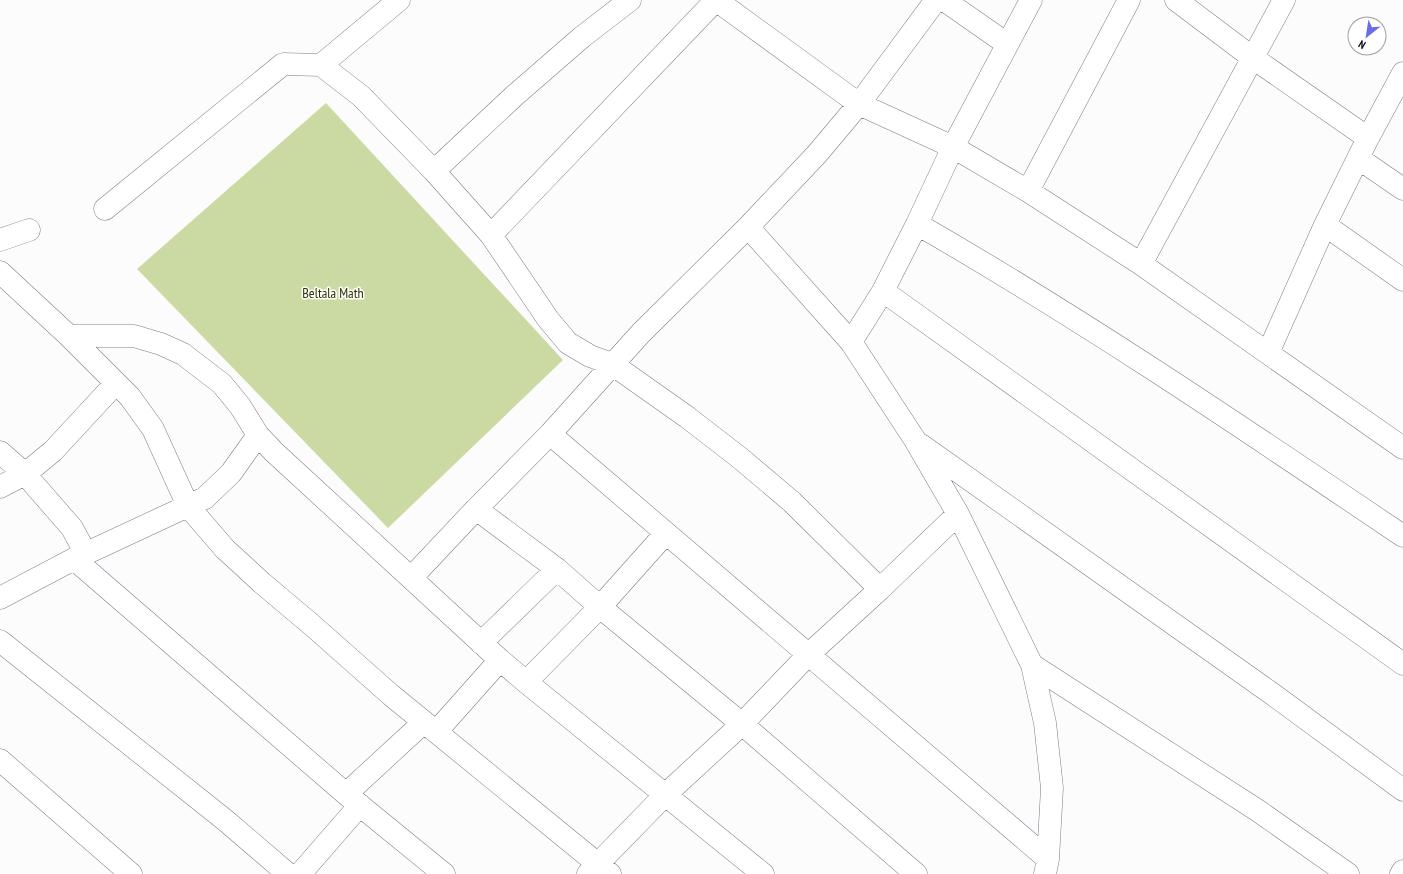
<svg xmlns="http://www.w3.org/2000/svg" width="1403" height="874" font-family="'PT Sans Narrow',sans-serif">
  <rect width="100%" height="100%" fill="#fcfcfc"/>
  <path fill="#cbdaa3" d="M326,103l237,257 -175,168 -251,-259z"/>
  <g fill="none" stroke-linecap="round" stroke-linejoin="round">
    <defs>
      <path id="minor" d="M716,0l143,104 94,43 75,44 113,73 262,184
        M944,0l63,44
        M1031,0l-78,147 -36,77 -34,67 -32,51 64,98 43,74 74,151 13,58 7,65 -4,71 -3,15
        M1176,0l77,58 115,80
        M321,65l78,-65
        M1358,158l45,31
        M434,171l79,-74 69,-60 48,-37
        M1028,191l101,-191
        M105,209l178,-145 38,1 40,31 73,75 57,64 57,84 20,24 22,13 22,8 75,53 53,41 52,44 88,87
        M917,224c167,96 326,204 486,312
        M1325,225l78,55
        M748,227l103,115
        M491,235l225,-235
        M0,240l29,-10
        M1141,264l143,-264
        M0,272l69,64 61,61 23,32 35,77 37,43 37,34 51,43 78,69 219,179
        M883,291l520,373
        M69,336h65l27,8 22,10 39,30 18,22 18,29 16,17 226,208 26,22 237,192
        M1268,353l57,-128 43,-87 35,-65
        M550,434l498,425
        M921,445l350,248 132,97
        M0,452l25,22 47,54 14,26
        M0,487l25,-13 28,-23 63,-68
        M476,509l81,60 43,38 142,117 174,150
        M74,559l272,235 98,80
        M412,577l64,-68 74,-75 91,-101 107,-106 69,-73 42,-50 77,-104
        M0,598l74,-39 131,-61 26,-25 27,-38
        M0,641l225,179 63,54
        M481,643l76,-74
        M1032,665l225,145 91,64
        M526,682l74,-75 66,-74
        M436,732l64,-72
        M0,760l131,114
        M346,794l78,-72
        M300,874l60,-69
        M588,874l77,-79 77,-71 66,-69 72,-66 78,-75
        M1401,874l2,-3"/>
    </defs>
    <use href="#minor" stroke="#87758f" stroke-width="23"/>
    <use href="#minor" stroke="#fff" stroke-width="22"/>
  </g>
  <g text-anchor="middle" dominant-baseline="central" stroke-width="3" stroke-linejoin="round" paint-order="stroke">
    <g font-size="14" fill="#2b3500" stroke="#fff">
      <text x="333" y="293">Beltala Math</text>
    </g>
  </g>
  <g transform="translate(1367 36) rotate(210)"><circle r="19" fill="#ffffff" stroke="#9f9da0"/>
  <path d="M0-3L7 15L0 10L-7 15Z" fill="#696ee8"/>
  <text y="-6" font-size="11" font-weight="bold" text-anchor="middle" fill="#0f0912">N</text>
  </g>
</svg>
